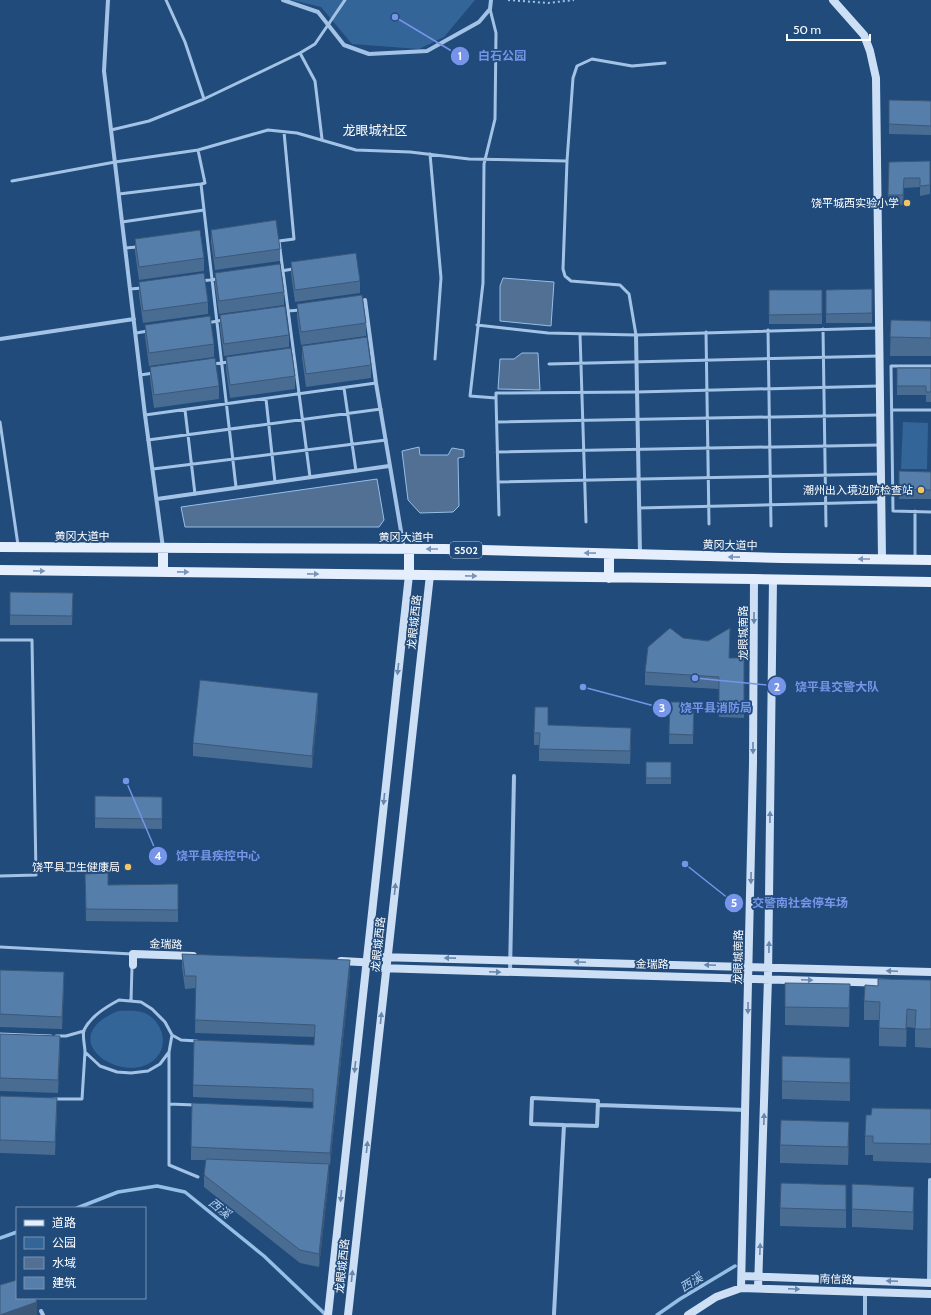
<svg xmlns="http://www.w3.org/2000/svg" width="931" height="1315" font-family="Cabin,'Noto Sans SC',sans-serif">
  <rect width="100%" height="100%" fill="#214b7b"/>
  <path fill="#346599" d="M292,0h183l-31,37 -25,12 -67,-5 -31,-37z
    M903,422l25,1 -1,46h-26z
    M118,1011c9,0 18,-1 27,2 17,8 25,32 10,46 -30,29 -105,-20 -37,-48z"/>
  <path fill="#517094" stroke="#96bfe7" d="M503,278l51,4 -3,44 -51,-5v-35z
    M522,353h16l2,37 -42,-1 2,-30h14z
    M419,447l1,8h28l4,-7 12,2v7l-6,1 1,48 -6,6 -33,1 -12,-13 -6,-49z
    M377,479l7,41 -5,7h-194l-4,-20z"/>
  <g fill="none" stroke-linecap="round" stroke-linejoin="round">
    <path stroke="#96bfe7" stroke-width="3.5" d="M77,1208l41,-16 39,-6 28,6 79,64 62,59
      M0,1238l17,-6
      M657,1315l23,-16 55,-33"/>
    <path stroke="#a3c3e6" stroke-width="2" stroke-dasharray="2 3" stroke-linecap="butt" d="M508,0l40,3 26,-3"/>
    <path stroke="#a3c3e6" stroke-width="3" d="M166,0l19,42 19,57
      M490,9l6,24 -1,86 -11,45 -1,119 -13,113 26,2 3,117
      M300,53l15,-9 30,-44
      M111,130l38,-9 55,-22 96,-46 15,28 7,58
      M284,132l10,107 -15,2 31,236
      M198,150l7,33 -4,1 35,303
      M430,154l11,124 -6,81
      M12,181l103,-19 83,-12 70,-20 29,3 59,17 54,2 59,7 98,2
      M119,194l82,-10
      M122,222l82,-12
      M125,248l12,-1
      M281,271l12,-2
      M201,281l17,-2
      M130,289l12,-1
      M288,311l12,-1
      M207,323l16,-3
      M477,325l71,8 88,2 243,-7
      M823,329l3,197
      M768,330l3,196
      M706,332l3,192
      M136,333l12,-2
      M580,334l6,188
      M636,335l-7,-41 -9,-9 -49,-4 -6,-5 -2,-7 4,-108 6,-83 4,-12 15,-7 40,7 33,-3
      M213,364l16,-2
      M549,364l330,-8
      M931,366h-40l2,145 38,1
      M140,375l14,-2
      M344,388l12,83
      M496,398v-5l141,-1 242,-6
      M266,399l9,83
      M185,410l10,84
      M892,410h39
      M145,415l231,-32
      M0,422l18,123
      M497,422l382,-7
      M148,440l233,-31
      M497,452l383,-7
      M153,469l233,-29
      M498,482l382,-8
      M639,508l241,-6
      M915,558v-47
      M0,640h32l4,235 -36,1
      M0,947l132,7
      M119,1000l22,2 11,7 13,13 7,13 -3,17 -9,12 -12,7 -17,2 -14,-1 -17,-6 -15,-14c0,-6 -3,-17 -1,-22 7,-14 22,-23 35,-30z
      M131,1001l1,-35
      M0,1034l51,2
      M172,1035l9,5 16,1
      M56,1036h10l18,-5
      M169,1052v113l29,12
      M53,1099h29l3,-47
      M169,1104l26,1"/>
    <path stroke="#a3c3e6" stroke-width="4" d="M108,0l-4,71 41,344 18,133
      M283,0l35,12 26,33 25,9 58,-3 52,-29 11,-13 1,-9
      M365,300l11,83 28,166
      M636,335l4,219
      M0,339l134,-20
      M157,499l232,-33
      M510,972l4,-196
      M532,1098l66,3 -1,25 -66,-2z
      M598,1105l148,5
      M929,1283l1,-103
      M865,1291v24
      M41,1311l2,4
      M554,1314l10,-189"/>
    <path stroke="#cddff5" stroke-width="8" d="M833,0l31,35 6,16 6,27 6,481
      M341,961l37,2
      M133,965v-11l60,2
      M888,983l-510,-15v-11l553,15
      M742,1276l189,7
      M741,1288l12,-525 1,-184
      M758,1288l10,-310 5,-399
      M328,1315l81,-740
      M348,1315l82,-740
      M688,1315l28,-18 25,-9 190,6"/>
    <path stroke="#e4eefd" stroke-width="10" d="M0,547l445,2 337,9 149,2
      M0,570l754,9 177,3
      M163,572v-23
      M409,575v-26
      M609,578v-24"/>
  </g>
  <path fill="#496c93" d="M889,100l42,1v34l-42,-1z
    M930,161v33l-10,2v-9l-16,1 -1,17h-15l1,-43z
    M211,230l69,19v12l-65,9 -4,-28z
    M135,239l69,19v13l-65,9 -4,-28z
    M291,262l69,19v12l-65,9 -4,-28z
    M215,273l69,19v13l-65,9 -4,-29z
    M139,282l69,20v12l-65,9 -4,-28z
    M872,289v34h-46v-33z
    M769,290h53v34h-53z
    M297,304l69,19v13l-65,9 -4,-28z
    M220,315l69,20v12l-65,9 -4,-28z
    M891,320l40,1v35h-41z
    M145,325l69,19v13l-65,9 -4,-29z
    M302,346l69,19v13l-65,9 -4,-29z
    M226,357l69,19v13l-65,9 -4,-28z
    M150,367l69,19v13l-65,9 -4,-29z
    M897,368h34v34h-5v-7h-29z
    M899,471l32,1v27h-32z
    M10,592l63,1 -1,32h-62z
    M683,638l25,3 22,-1 -1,18h15v60l-25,-1v-28l-74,-4v-13z
    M670,702h24l-1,42h-24z
    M318,706l-6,62 -119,-12v-13z
    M548,725l83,15 -1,24 -91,-3v-16h-5v-12z
    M646,762h25v22h-25z
    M95,796l67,1v32l-67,-1z
    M85,874l23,11 70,-1v38l-92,-1z
    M182,954l168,19 -20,192h-1v12l-10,90 -19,-4 -96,-76v-12l2,-15h-15v-13l122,-39v-6l-120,-5v-12l121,-40v-8l-119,-4 1,-45 -11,1 -3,-22z
    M0,970l64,15 -2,44 -62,-2z
    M931,980v68l-16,-1v-19l-8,-1 -1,20 -27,-1v-26h-15v-19l14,-15z
    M850,1003l-1,24 -64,-2v-18z
    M0,1034l60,14 -2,45 -58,-2z
    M850,1077v24l-68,-2v-18z
    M0,1096l57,14 -2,45 -55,-2z
    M931,1109v54l-58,-2v-6h-8v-19l6,-21z
    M849,1140l-1,25 -68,-2v-18z
    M846,1204v24l-66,-2v-18z
    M914,1205l-1,25 -61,-3v-18z"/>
  <path fill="#3c5878" d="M904,178v10l-1,17v-10z
    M730,628v12l-1,31v-13z
    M318,693v13l-6,62v-12z
    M350,960v13l-20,192v-12z
    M64,972v13l-2,44v-12z
    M850,984v19l-1,24v-19z
    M907,1009v18l-1,20v-18z
    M60,1036v12l-2,45v-13z
    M57,1098v12l-2,45v-13z
    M849,1122v18l-1,25v-18z
    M329,1164v13l-10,90v-13z
    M914,1187v18l-1,25v-18z
    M37,1302v13h-37z"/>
  <path fill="#557eab" stroke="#3c5878" d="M889,100l42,1v25l-42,-2z
    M930,161v24l-10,1v-8h-16l-1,17h-15l1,-33z
    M276,220l4,29 -65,9 -4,-28z
    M200,230l4,28 -65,9 -4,-28z
    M356,253l4,28 -65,9 -4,-28z
    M280,264l4,28 -65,9 -4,-28z
    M204,273l4,29 -65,9 -4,-29z
    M872,289v24l-46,1v-24z
    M769,290h53v24l-53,1z
    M362,295l4,28 -65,9 -4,-28z
    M285,306l4,29 -65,9 -4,-29z
    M210,316l4,28 -65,9 -4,-28z
    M891,320l40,1v17l-41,-1z
    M367,337l4,28 -65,9 -4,-28z
    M291,348l4,28 -65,9 -4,-28z
    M215,358l4,28 -65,9 -4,-28z
    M897,368h34v24h-5v-6h-29z
    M899,471l32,1v18l-32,-1z
    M10,592l63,1 -1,23 -62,-1z
    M670,628l13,10 25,3 22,-13 -1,30h15v48l-25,-2v-27l-74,-5 3,-25z
    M200,680l118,13 -6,63 -119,-13z
    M670,702h24l-1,33 -24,-1z
    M535,707h13v18l83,3 -1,23 -91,-2 1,-16h-6z
    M646,762h25v16h-25z
    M95,796l67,1v22l-67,-1z
    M108,873v12l70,-1v26l-92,-1 -1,-35z
    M182,954l168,6 -20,193 -139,-6 1,-44 121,5v-19l-120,-4 1,-45 120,5 1,-20 -120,-5 1,-44h-11z
    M0,970l64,2 -2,45 -62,-3z
    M878,979l53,1v49h-16l1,-19 -9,-1 -1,20 -27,-1 1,-26 -16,-1 1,-16 13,1z
    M785,983l65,1 -1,24 -64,-1z
    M0,1034l60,2 -2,44 -58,-2z
    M782,1056l68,2v25l-68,-2z
    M0,1096l57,2 -2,44 -55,-2z
    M872,1108l59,1v35l-58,-1v-7h-8l1,-21h5z
    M781,1120l68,2 -1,25 -68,-2z
    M206,1159l123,5 -10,90 -19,-4 -96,-75z
    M781,1183l65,2v25l-66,-2z
    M852,1184l62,3 -1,25 -61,-3z
    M17,1280v18h18l2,4 -37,13v-30z"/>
  <defs><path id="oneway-solid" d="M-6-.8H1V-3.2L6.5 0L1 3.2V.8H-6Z"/></defs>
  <g fill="#7994b6">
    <use href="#oneway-solid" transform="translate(432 549) rotate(-180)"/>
    <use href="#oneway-solid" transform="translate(590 553) rotate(-179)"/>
    <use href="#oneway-solid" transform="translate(734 557) rotate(-179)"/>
    <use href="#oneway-solid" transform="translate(864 559) rotate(-180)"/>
    <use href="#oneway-solid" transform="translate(39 571) rotate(1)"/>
    <use href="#oneway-solid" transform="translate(183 572) rotate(1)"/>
    <use href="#oneway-solid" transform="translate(313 574) rotate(1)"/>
    <use href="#oneway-solid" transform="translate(471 576) rotate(1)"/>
  </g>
  <g fill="#6686ac">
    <use href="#oneway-solid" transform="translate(754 618) rotate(90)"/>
    <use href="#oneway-solid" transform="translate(398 669) rotate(96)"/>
    <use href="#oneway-solid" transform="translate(753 748) rotate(90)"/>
    <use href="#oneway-solid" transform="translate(384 799) rotate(96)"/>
    <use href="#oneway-solid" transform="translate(770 817) rotate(-89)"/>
    <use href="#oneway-solid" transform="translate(751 878) rotate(91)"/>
    <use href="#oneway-solid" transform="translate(395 889) rotate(-84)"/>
    <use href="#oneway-solid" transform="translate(769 947) rotate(-89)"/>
    <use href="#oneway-solid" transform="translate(450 958) rotate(-179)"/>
    <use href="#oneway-solid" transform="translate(580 962) rotate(-178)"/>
    <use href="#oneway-solid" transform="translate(710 965) rotate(-178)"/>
    <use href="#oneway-solid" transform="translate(892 971) rotate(-178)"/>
    <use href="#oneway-solid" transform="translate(495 972) rotate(2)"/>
    <use href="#oneway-solid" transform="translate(807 980) rotate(2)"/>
    <use href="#oneway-solid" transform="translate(748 1008) rotate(91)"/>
    <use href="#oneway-solid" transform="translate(381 1018) rotate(-84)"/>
    <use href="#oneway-solid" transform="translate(355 1067) rotate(96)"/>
    <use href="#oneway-solid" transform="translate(764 1119) rotate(-88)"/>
    <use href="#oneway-solid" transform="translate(367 1147) rotate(-84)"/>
    <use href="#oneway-solid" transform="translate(341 1196) rotate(96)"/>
    <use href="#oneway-solid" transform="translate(760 1249) rotate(-88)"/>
    <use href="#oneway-solid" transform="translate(352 1276) rotate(-84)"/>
    <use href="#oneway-solid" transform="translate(892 1281) rotate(-177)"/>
    <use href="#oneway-solid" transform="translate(794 1289) rotate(2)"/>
  </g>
  <g fill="#f3c464" stroke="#214b7b" stroke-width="1.5">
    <circle cx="907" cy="203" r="4"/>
    <circle cx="921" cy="490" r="4"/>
    <circle cx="128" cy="867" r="4"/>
  </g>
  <g text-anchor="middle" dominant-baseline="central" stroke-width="3.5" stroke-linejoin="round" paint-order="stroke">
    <rect fill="#214b7b" stroke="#bcc9d7" stroke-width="1" x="450" y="542" width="32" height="16" rx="3"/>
    <g font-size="10" font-weight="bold" fill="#fff">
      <text x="466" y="550">S502</text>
    </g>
    <g font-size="11" fill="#fff" stroke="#214b7b" text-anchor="end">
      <text x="899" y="203">饶平城西实验小学</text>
      <text x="913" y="490">潮州出入境边防检查站</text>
      <text x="120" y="867">饶平县卫生健康局</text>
    </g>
    <g font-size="11" fill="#fff" stroke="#214b7b">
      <text x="82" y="536">黄冈大道中</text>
      <text x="406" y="537">黄冈大道中</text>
      <text transform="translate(730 545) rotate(1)">黄冈大道中</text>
      <text transform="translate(414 622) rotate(-84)">龙眼城西路</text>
      <text transform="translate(743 633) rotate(-90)">龙眼城南路</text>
      <text transform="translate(166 944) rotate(2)">金瑞路</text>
      <text transform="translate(378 944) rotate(-84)">龙眼城西路</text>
      <text transform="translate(738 957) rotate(-89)">龙眼城南路</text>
      <text transform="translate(652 964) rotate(1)">金瑞路</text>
      <text transform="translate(342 1266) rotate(-84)">龙眼城西路</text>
      <text transform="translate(836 1279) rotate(2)">南信路</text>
    </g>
    <g font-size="12" font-style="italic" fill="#aecdee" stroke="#214b7b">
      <text transform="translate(220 1208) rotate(39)">西溪</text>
      <text transform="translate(691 1282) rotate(-32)">西溪</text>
    </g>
    <g font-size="13" fill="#fff" stroke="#214b7b">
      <text x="375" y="130">龙眼城社区</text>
    </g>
  </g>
  <path fill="none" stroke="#7795e8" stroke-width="1.5" d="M395 17L460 56M695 678L777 686M583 687L662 708M126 781L158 856M685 864L734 903"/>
  <g fill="#7795e8" stroke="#214b7b" stroke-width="1.5">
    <circle cx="395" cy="17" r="4"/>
    <circle cx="695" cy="678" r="4"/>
    <circle cx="583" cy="687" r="4"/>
    <circle cx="126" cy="781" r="4"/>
    <circle cx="685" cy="864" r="4"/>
    <circle cx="460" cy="56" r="10"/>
    <circle cx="777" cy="686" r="10"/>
    <circle cx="662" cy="708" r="10"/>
    <circle cx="158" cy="856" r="10"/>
    <circle cx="734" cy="903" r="10"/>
  </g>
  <g font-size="12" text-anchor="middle" font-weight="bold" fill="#fff">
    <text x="460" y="60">1</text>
    <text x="777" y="691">2</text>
    <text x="662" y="712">3</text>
    <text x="158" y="860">4</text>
    <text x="734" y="907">5</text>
  </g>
  <g font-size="12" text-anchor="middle" font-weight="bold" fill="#7795e8" stroke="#214b7b" stroke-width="3.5" stroke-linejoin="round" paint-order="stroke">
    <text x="502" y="60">白石公园</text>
    <text x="837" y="691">饶平县交警大队</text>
    <text x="716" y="712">饶平县消防局</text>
    <text x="218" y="860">饶平县疾控中心</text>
    <text x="800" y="907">交警南社会停车场</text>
  </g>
  <rect x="16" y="1207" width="130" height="92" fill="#214b7b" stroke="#7a93b0"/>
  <rect x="24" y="1220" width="20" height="6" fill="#e4eefd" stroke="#7a93b0"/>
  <text x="52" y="1227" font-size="12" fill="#ffffff">道路</text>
  <rect x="24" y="1237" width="20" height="12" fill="#346599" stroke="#7a93b0"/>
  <text x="52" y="1247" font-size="12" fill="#ffffff">公园</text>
  <rect x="24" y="1257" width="20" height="12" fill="#517094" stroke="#7a93b0"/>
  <text x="52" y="1267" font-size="12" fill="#ffffff">水域</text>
  <rect x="24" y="1277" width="20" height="12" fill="#557eab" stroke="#7a93b0"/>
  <text x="52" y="1287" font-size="12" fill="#ffffff">建筑</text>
  <path d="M787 34v6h83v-6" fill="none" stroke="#ffffff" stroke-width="2"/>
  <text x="793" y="34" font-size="12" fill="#ffffff" stroke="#214b7b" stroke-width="3" paint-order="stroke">50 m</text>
</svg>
